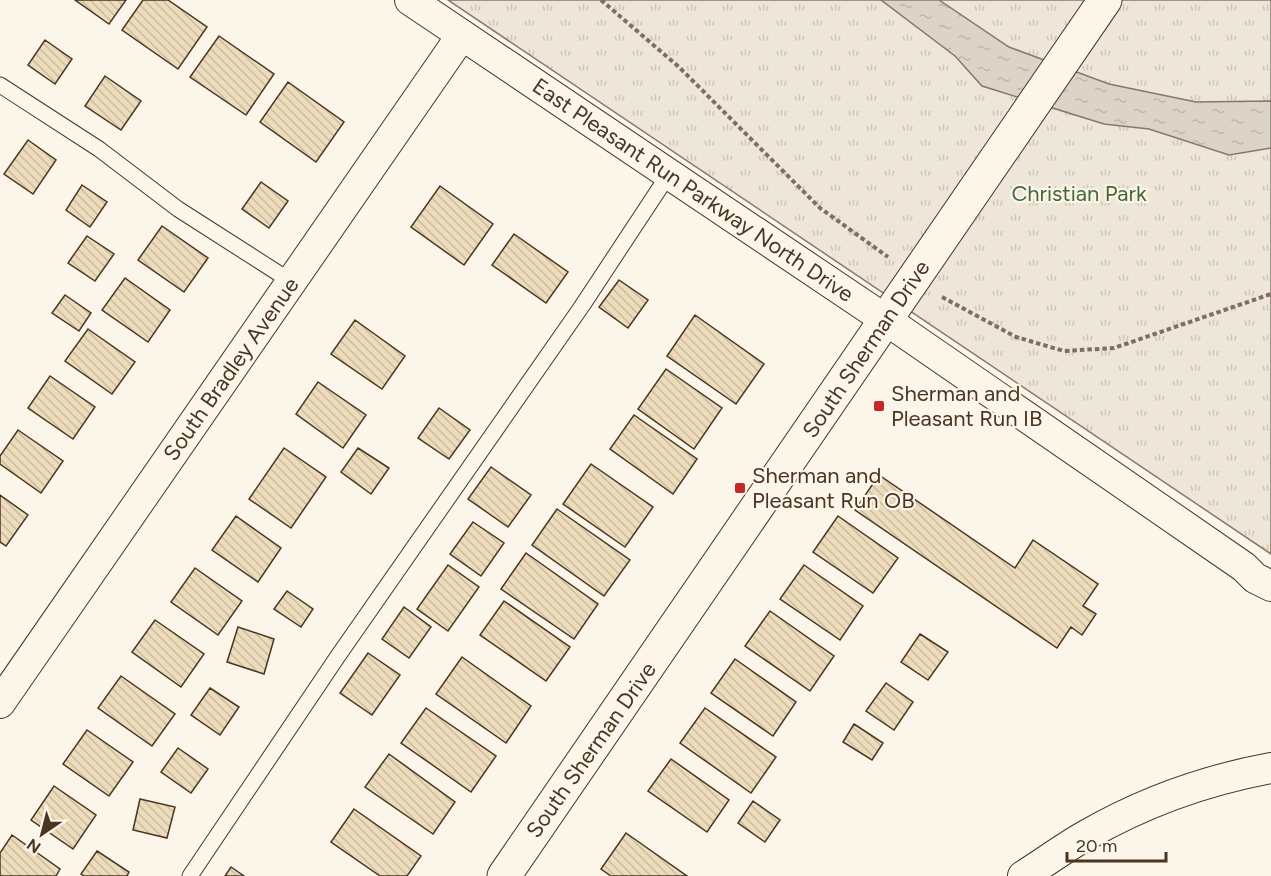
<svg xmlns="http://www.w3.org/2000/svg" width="1271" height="876" font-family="Figtree,sans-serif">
  <defs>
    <pattern id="park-tufts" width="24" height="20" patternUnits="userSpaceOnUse" patternTransform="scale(1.5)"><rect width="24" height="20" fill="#ede6d9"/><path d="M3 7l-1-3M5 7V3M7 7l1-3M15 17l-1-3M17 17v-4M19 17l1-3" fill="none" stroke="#cdc6ba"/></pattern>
    <pattern id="water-ripples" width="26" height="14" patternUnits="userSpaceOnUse" patternTransform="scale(1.5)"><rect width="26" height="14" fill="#dcd4c6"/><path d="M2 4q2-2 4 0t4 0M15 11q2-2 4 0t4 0" fill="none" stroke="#beb7aa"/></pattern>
    <pattern id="building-back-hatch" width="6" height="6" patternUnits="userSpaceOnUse" patternTransform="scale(1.5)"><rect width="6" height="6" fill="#ecdcbc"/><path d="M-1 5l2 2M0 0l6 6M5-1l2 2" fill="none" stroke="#ccbda1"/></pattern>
  </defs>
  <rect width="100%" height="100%" fill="#fbf6e9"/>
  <path fill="url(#park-tufts)" stroke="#887966" stroke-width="1.5" d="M448,0h823v554z"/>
  <path fill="url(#water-ripples)" stroke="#887966" stroke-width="1.5" d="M881,0h58l70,47 100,37 87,18 75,-1v47l-42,7 -80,-26 -45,-5 -122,-38 -27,-30z"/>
  <path fill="url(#building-back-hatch)" stroke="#4a3520" stroke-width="1.5" d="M75,0h51l-17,24z
    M143,0h25l39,27 -29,42 -56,-39z
    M219,36l55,38 -28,41 -56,-38z
    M45,40l27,19 -17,25 -27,-19z
    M105,76l36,25 -20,29 -36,-24z
    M288,82l56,40 -28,40 -56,-40z
    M28,140l28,20 -23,34 -29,-20z
    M261,182l27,19 -19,27 -27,-19z
    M82,185l25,17 -17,25 -24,-17z
    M440,186l53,38 -29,41 -53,-38z
    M162,226l46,32 -24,34 -46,-32z
    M514,234l54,38 -22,31 -54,-38z
    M87,236l27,18 -19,27 -27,-18z
    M125,278l45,32 -22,32 -46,-32z
    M619,280l29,20 -20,28 -29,-21z
    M65,295l26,18 -12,18 -27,-18z
    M695,315l69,49 -28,40 -69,-48z
    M355,320l50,36 -23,33 -51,-35z
    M88,329l47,33 -23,32 -47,-33z
    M666,369l56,39 -28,41 -56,-40z
    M50,376l45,31 -22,32 -45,-31z
    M318,382l48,33 -23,33 -47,-34z
    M439,408l31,22 -21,29 -31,-21z
    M634,415l63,44 -24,35 -63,-45z
    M18,430l45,31 -22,32 -41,-29v-8z
    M284,448l42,29 -35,51 -42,-29z
    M358,448l31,20 -18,26 -30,-22z
    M591,464l62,43 -28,40 -62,-43z
    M491,467l40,28 -23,32 -40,-28z
    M879,475l136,93 18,-28 65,44 -15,22 13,8 -14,21 -11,-8 -14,21 -202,-138z
    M0,495l28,20 -22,31 -6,-4z
    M557,509l73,51 -26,36 -72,-51z
    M236,516l45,32 -23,34 -46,-32z
    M838,516l60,42 -25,35 -60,-41z
    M473,522l31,21 -23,33 -31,-22z
    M526,553l72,51 -24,35 -73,-50z
    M448,565l31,22 -31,44 -31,-22z
    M804,565l59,41 -23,34 -60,-41z
    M195,568l47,33 -24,34 -47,-33z
    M287,591l26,18 -12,18 -27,-18z
    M504,601l66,46 -24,34 -66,-46z
    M404,607l27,20 -22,31 -27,-19z
    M770,611l64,45 -24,35 -65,-45z
    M155,620l49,34 -23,33 -49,-35z
    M238,627l36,12 -10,35 -37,-12z
    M920,634l28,18 -20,28 -27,-18z
    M368,653l32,22 -28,40 -32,-22z
    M462,657l69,49 -25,37 -70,-49z
    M735,659l61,43 -23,34 -62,-43z
    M121,676l54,38 -23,32 -54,-38z
    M886,683l27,19 -19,28 -28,-19z
    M210,688l29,19 -19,28 -29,-20z
    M426,708l70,48 -25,36 -70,-49z
    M705,708l71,49 -25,36 -71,-50z
    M854,724l29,19 -11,17 -29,-18z
    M87,730l46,32 -24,34 -46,-32z
    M178,748l30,21 -17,24 -30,-21z
    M389,754l66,48 -22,32 -68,-47z
    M671,759l58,41 -22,32 -59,-41z
    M54,786l42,29 -23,34 -42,-29z
    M140,799l35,8 -8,31 -34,-8z
    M753,801l27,19 -15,22 -27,-19z
    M354,809l67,47 -14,20h-27l-49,-34z
    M626,833l61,43h-76l-10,-7z
    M12,835l48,34 -4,7h-56v-23z
    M97,851l32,21 -2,4h-43l-3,-2z
    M231,867l13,9h-19z"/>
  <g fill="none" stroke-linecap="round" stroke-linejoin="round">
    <defs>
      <path id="service" d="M0,85l99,64 79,60 114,73
        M190,876l148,-220 244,-350 87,-132"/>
      <path id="minor" d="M410,0l476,320 358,247 11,11 16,8
        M0,703l462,-668
        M1023,876c21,-13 41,-28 62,-40 57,-33 121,-56 186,-68"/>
      <path id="secondary" d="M504,876l601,-876"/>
    </defs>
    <use href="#service" stroke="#4a3520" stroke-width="17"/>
    <use href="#minor" stroke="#4a3520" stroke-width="32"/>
    <use href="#secondary" stroke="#4a3520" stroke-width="35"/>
    <path stroke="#7f6f5c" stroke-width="4" stroke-dasharray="4.5 3" stroke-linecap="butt" d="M601,0l78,67 141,141 68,49
      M942,297l74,40 48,14 50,-3 157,-54"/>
    <use href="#service" stroke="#fbf6e9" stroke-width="15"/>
    <use href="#minor" stroke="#fbf6e9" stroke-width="30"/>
    <use href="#secondary" stroke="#fbf6e9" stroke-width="33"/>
  </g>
  <g fill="#c62828" stroke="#fbf6e9" stroke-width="2">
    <rect x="873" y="400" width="12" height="12" rx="3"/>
    <rect x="734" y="482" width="12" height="12" rx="3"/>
  </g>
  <g text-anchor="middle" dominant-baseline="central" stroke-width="4.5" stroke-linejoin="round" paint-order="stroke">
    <g font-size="22" fill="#4a3520" stroke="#fbf6e9">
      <text transform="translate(693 190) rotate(34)">East Pleasant Run Parkway North Drive</text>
      <text transform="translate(866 349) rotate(-56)">South Sherman Drive</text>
      <text transform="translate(231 369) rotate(-55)">South Bradley Avenue</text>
      <text transform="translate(591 750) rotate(-55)">South Sherman Drive</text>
    </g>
    <g font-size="22" fill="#436837" stroke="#fbf6e9">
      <text x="1079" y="193">Christian Park</text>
    </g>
    <g font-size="22" fill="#4a3520" stroke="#fbf6e9" text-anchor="start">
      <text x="891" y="393">Sherman and<tspan x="891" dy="25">Pleasant Run IB</tspan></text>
      <text x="752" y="475">Sherman and<tspan x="752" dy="25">Pleasant Run OB</tspan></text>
    </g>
  </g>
  <g transform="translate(42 834) rotate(215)" stroke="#fbf6e9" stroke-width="4.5" paint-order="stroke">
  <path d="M0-4.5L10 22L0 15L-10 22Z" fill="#4a3520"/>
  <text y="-9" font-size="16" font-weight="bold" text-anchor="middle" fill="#4a3520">N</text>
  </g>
  <path d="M1067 852v9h99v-9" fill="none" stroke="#4a3520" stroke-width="3"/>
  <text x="1076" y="852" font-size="18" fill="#4a3520" stroke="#fbf6e9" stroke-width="4.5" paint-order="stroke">20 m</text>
</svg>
